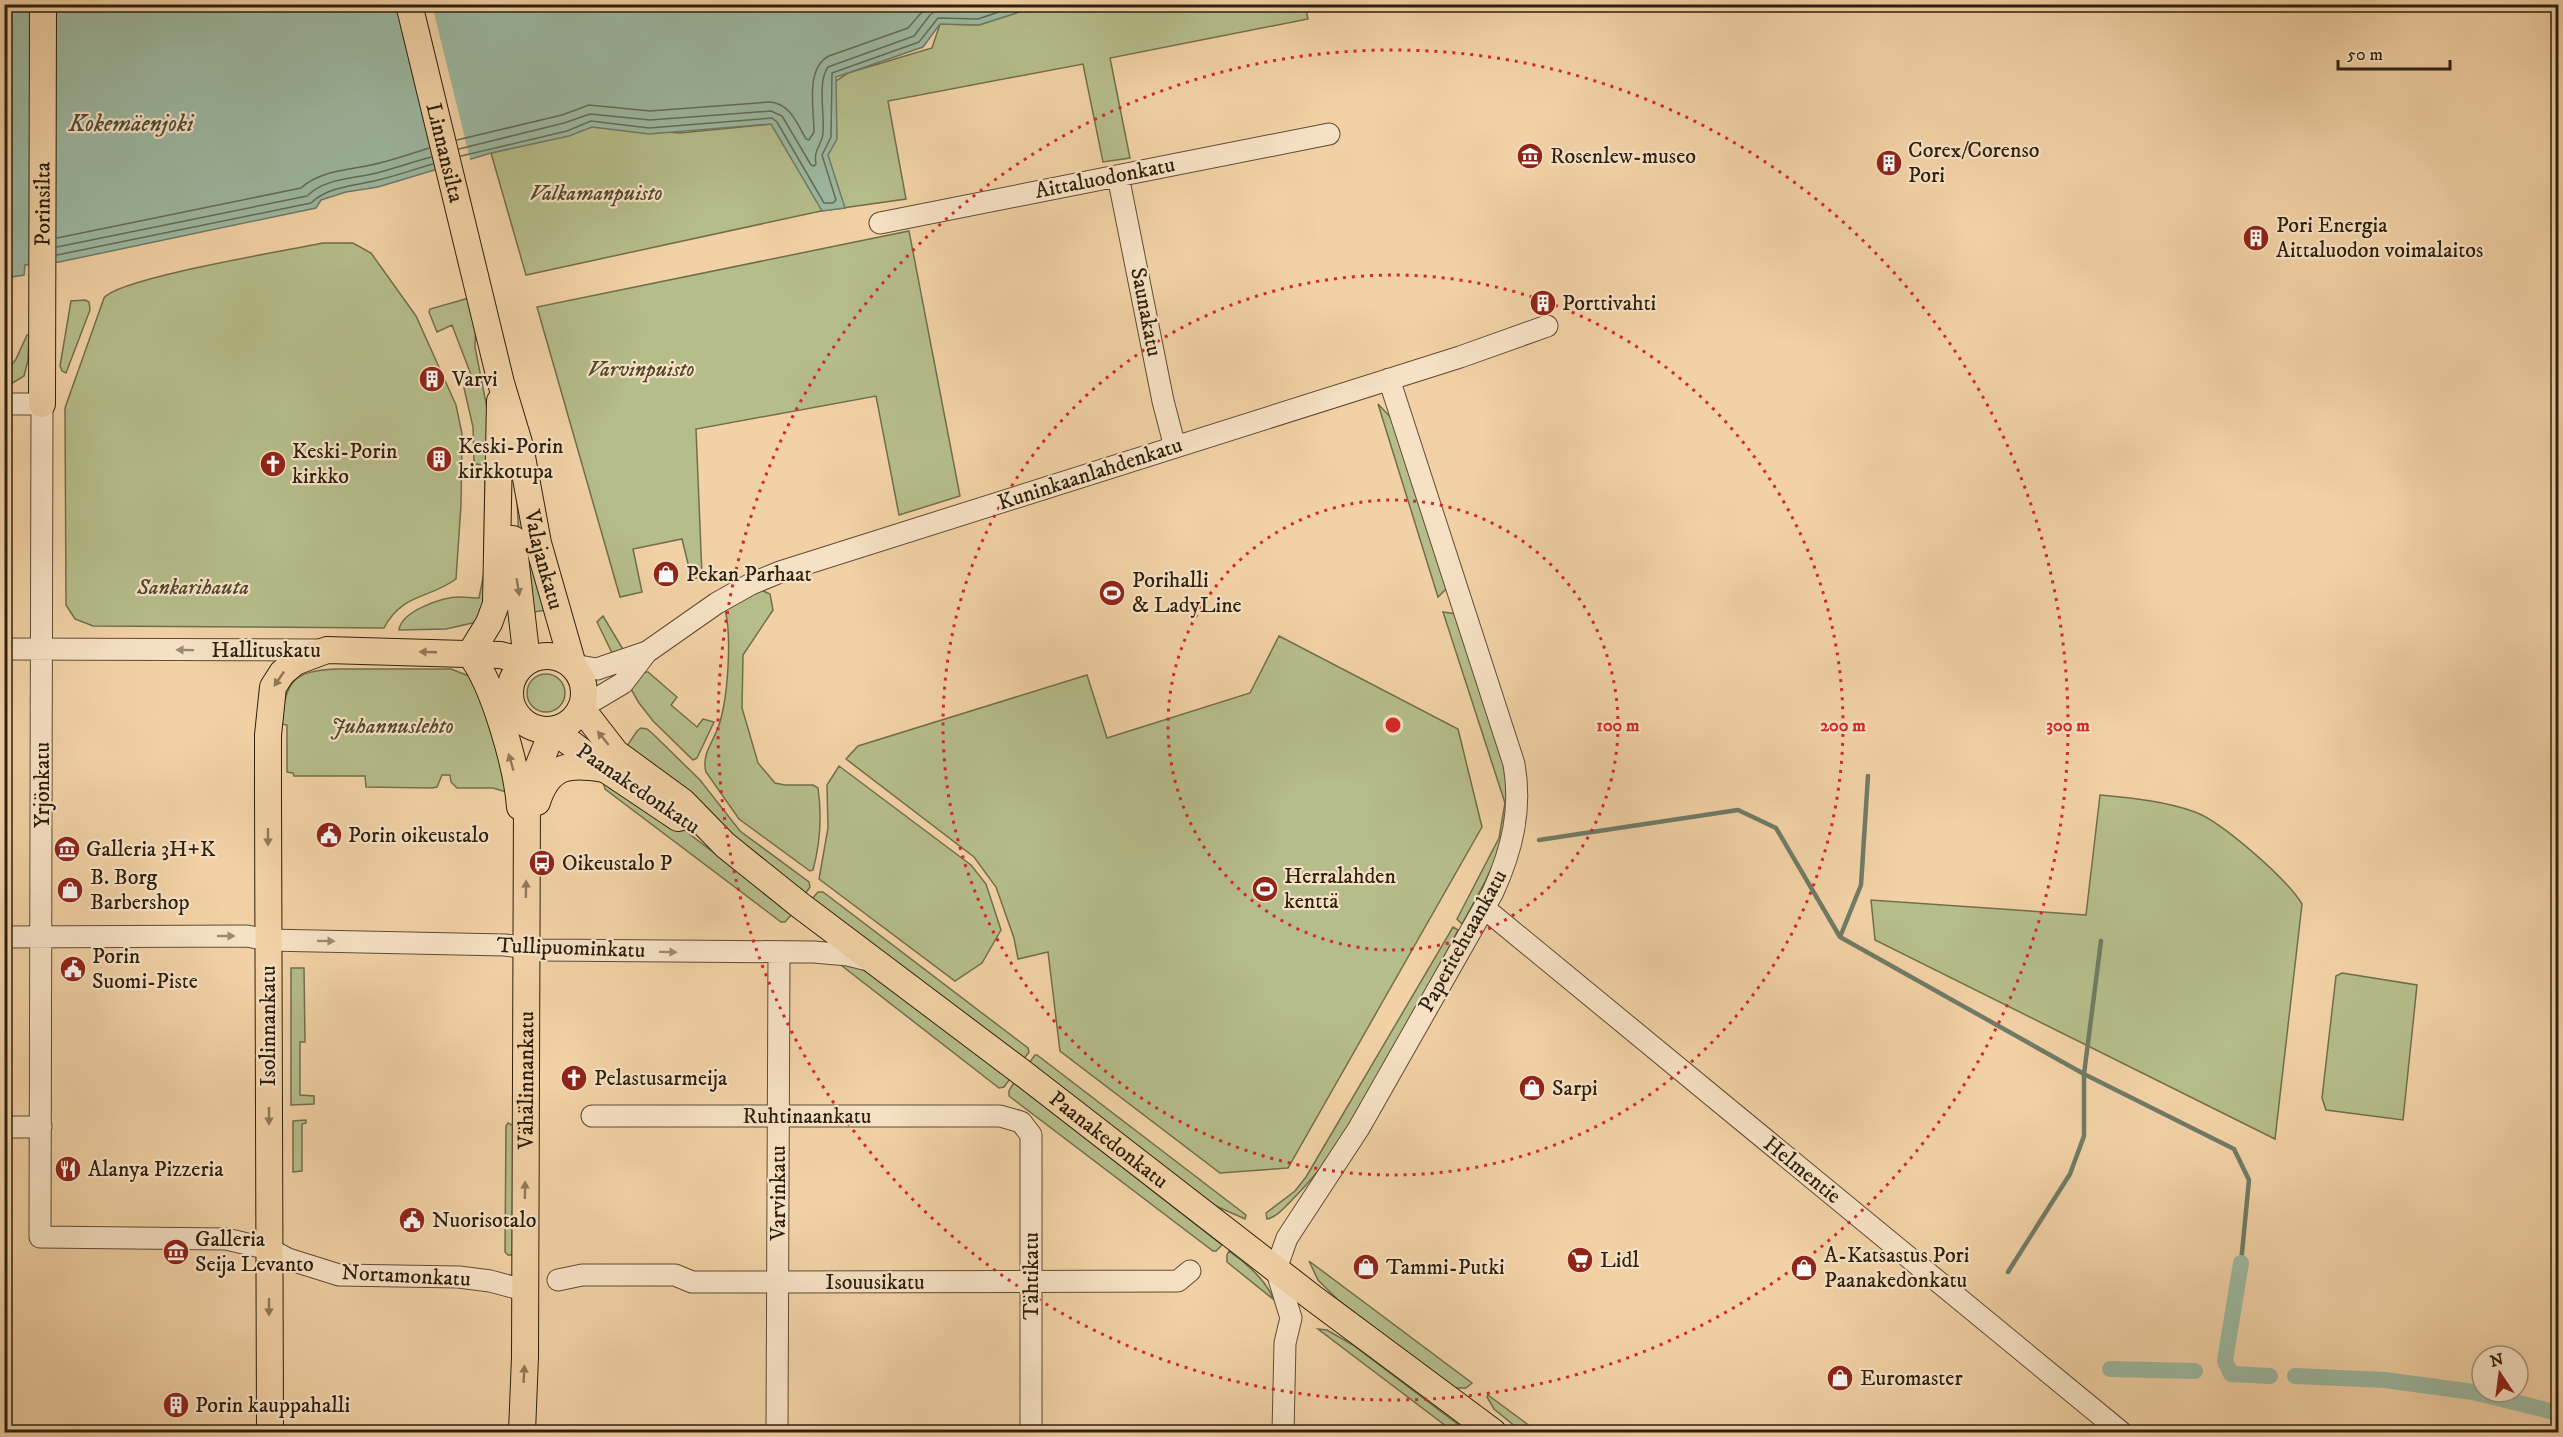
<svg xmlns="http://www.w3.org/2000/svg" width="2563" height="1437" font-family="'IM FELL DW Pica',serif">
  <rect width="100%" height="100%" fill="#f1d1a5"/>
  <filter id="stains"><feTurbulence type="fractalNoise" baseFrequency=".00333" numOctaves="4"/><feColorMatrix values="0 0 0 0 .2 0 0 0 0 .09 0 0 0 0 .02 0 0 0 .5 -.17"/></filter>
  <radialGradient id="worn" r=".72"><stop offset=".6" stop-color="#630" stop-opacity="0"/><stop offset="1" stop-color="#630" stop-opacity=".3"/></radialGradient>
  <path fill="#b5bd8a" stroke="#726e4c" stroke-width="1.5" d="M1041,5h264l3,14 -198,39 20,100 -27,4 -20,-98 -195,37 18,98 -85,12 -295,64 -35,-122 101,-26 88,6 91,-9 77,-51 84,-25 8,-24 39,1z
    M909,231l51,265 -61,19 -23,-119 -180,33 6,147 -10,4 -10,-41 -49,10 9,43 -22,5 -83,-290z
    M323,243h30l18,10 45,63 40,89 6,29 -1,71 -5,74c-27,20 -54,14 -72,49l-291,-2 -18,-7 -9,-14 -1,-197 39,-110c14,-20 186,-48 219,-55z
    M469,298l7,20 -1,29 12,61 3,58 -1,123 -8,32 -35,8 -47,1c2,-19 44,-33 61,-33 6,0 13,1 19,1l5,-25 1,-108 -11,-1 -1,-37 -9,-39 2,-5 7,-3 -21,-55 -15,7 -8,-20 1,-3z
    M85,300l4,2 1,8 -24,63 -4,-2 -2,-5 11,-65z
    M27,335h2l-1,25 -4,16 -18,11 -1,-13 11,-15z
    M1378,404l15,16 55,167 -10,10z
    M515,458l32,152 -19,3 -7,-31z
    M761,590l9,4 3,16 -30,45 -1,53 16,55 17,20 10,2h28l5,3c4,28 2,56 -5,82l-3,1 -71,-52 -33,-47c-5,-18 8,-31 13,-47 9,-27 13,-89 6,-115z
    M1443,612l14,2 49,153c10,65 -14,103 -44,157l-5,-5 42,-81 6,-35z
    M603,616l21,35 -10,6 -17,-35z
    M1279,636l179,93 24,98 -194,341 -68,5 -160,-122 -12,-99 -30,7 -4,-21 -18,-51 -22,-30 -128,-98 12,-13 229,-71 20,63 143,-45z
    M336,669h115l18,7 15,15 22,101 -13,-4h-36l-6,-6 -1,-7h-8l-5,12 -5,1 -66,-1 -1,-11h-71l-1,-3 -6,-1v-47l-5,-1c3,-43 11,-53 54,-55z
    M642,672h6l29,25 -6,8 26,22 6,-8 11,3 -17,36 -4,2 -40,-39 -14,-18 -11,-19z
    M527 693a19 19 0 1 1 38 0a19 19 0 1 1-38 0Z
    M641,728l6,1 6,5 47,46 40,51 69,51 1,5 -5,7 -180,-145 12,-18z
    M839,766l132,99 15,19 15,46 -19,33 -27,18 -136,-102 9,-51 -1,-43z
    M603,782l47,22 143,109 -8,9h-4l-176,-133z
    M2100,795c31,3 65,6 95,17 27,10 92,67 107,92l-27,235 -400,-199 -4,-40 215,15z
    M818,892h5l205,156 1,4 -6,8 -211,-161z
    M1453,927l5,3c-47,89 -95,199 -166,270 -7,7 -15,17 -25,19l-1,-6 29,-22 11,-14z
    M837,962l27,6 146,111 -6,8 -5,1z
    M291,968h13l1,74h-5v53l14,1v8l-23,1z
    M2342,973l75,12 -14,135 -77,-10 -4,-12 14,-122z
    M1035,1055h2l209,160 -1,4 -29,-13 -187,-140v-3z
    M1013,1084h3l206,161 -6,6h-3l-204,-155v-5z
    M306,1120v3l-4,1v47l-9,1v-51z
    M508,1123l8,4 -1,128h-7l-3,-3 1,-126z
    M1229,1251c16,11 38,30 44,48l-46,-37v-7z
    M1309,1261l163,122 -6,5h-12l-117,-89 -19,-19z
    M1318,1329l9,1 26,15 115,87h-14z
    M1488,1395l50,37h-16l-28,-23 -7,-12z"/>
  <path fill="#9cb8a1" stroke="#707b66" stroke-width="1.5" d="M4,5h1037l-62,20 -39,-1 -17,23 -87,30 1,62 -9,16 17,53 -23,3 -51,-87 -122,10 -57,-7 -23,9 -78,17 -113,34 -32,5 -25,8 -5,8 -257,54 -34,3 -1,10 -19,3z"/>
  <path fill="#f1d1a5" d="M400,5h32l39,158 -31,8z"/>
  <g fill="none" stroke-linecap="round" stroke-linejoin="round">
    <path stroke="#656c57" stroke-width="1.5" d="M457,140l105,-25 27,-10 61,6 119,-9c21,1 28,21 37,37l3,1 5,-8c0,-23 -9,-64 15,-76l79,-28 21,-24
      M459,149l105,-26 26,-9 60,6 121,-9 11,5 29,49 3,1 2,-2c-3,-14 6,-19 7,-31 2,-18 -6,-51 5,-66l86,-31 16,-21 6,-4h41l21,-7
      M461,156l106,-25 24,-10 58,7 123,-10 5,4 47,81h9l3,-3 -14,-45 9,-18 1,-64 87,-31 19,-24 40,1 44,-15
      M57,238l244,-50c19,-17 46,-18 70,-23 20,-4 39,-11 58,-17
      M57,247l250,-51c18,-18 46,-17 70,-23 18,-5 36,-11 54,-16
      M57,255l254,-52c17,-17 44,-17 67,-23 18,-4 37,-11 55,-16"/>
    <path stroke="#707b66" stroke-width="4.5" d="M1539,840l199,-30 38,18 64,109 244,137 150,75 15,31 -8,83
      M1840,937l21,-52 7,-109
      M2008,1272l62,-98 14,-38v-62l17,-133"/>
    <path stroke="#9cb8a1" stroke-width="16" d="M2241,1263l-16,98 6,13 39,2
      M2110,1369l85,2
      M2295,1376l90,4 88,12 85,21"/>
    <defs>
      <path id="minor" d="M1118,176l45,225 12,46
        M880,223l449,-89
        M4,404h38l-2,833 186,2 43,10 19,10 51,16 120,2 31,4 34,9
        M4,649l314,1
        M573,665l24,4 50,-17 70,-49 34,-19 29,-12 680,-215 87,-31
        M581,708l42,-25 23,-30
        M1484,908l637,524
        M4,937l243,-1 21,4 237,5 37,5 272,2 34,3 24,6
        M592,1116h408l21,6 10,13v297
        M4,1127h37
        M558,1280l24,-5h93l17,7h86l400,-1 12,-10
        M777,1432l2,-479
        M1283,1432l2,-89 6,-25 -15,-49 11,-31 72,-110 134,-236c19,-42 29,-82 21,-128l-125,-385"/>
      <g id="major">
        <path id="s1" d="M409,4l92,379 19,63 18,97 35,122"/>
        <path d="M500,401l-4,203 -7,19 -19,31c24,31 47,113 50,153"/>
        <path id="s2" d="M42,404l1,-400"/>
        <path d="M513,539l14,122"/>
        <circle cx="547" cy="693" r="37"/>
        <path id="s3" d="M581,708l35,45 67,49 42,43 76,61 219,165 293,227 180,134"/>
        <path d="M553,730l52,39 73,49"/>
        <path d="M537,802c12,-38 33,-39 67,-33"/>
        <path d="M270,1432l-2,-638v-59l5,-48 9,-14 13,-11 32,-12 173,5 27,6"/>
        <path id="s4" d="M522,1432l3,-75 2,-563 26,-64"/>
      </g>
    </defs>
    <use href="#minor" stroke="#5f4c33" stroke-width="23"/>
    <use href="#major" stroke="#2e200d" stroke-width="28"/>
    <use href="#minor" stroke="#f6e1c4" stroke-width="21"/>
    <use href="#major" stroke="#f1d1a5" stroke-width="26"/>
  </g>
  <defs><path id="oneway-solid" d="M-6-.8H1V-3.2L6.5 0L1 3.2V.8H-6Z" transform="scale(1.5)"/></defs>
  <g fill="#907859">
    <use href="#oneway-solid" transform="translate(518 587) rotate(81)"/>
    <use href="#oneway-solid" transform="translate(428 652) rotate(-178)"/>
    <use href="#oneway-solid" transform="translate(279 679) rotate(124)"/>
    <use href="#oneway-solid" transform="translate(603 738) rotate(-129)"/>
    <use href="#oneway-solid" transform="translate(511 762) rotate(-106)"/>
    <use href="#oneway-solid" transform="translate(268 837) rotate(90)"/>
    <use href="#oneway-solid" transform="translate(526 889) rotate(-89)"/>
    <use href="#oneway-solid" transform="translate(269 1116) rotate(90)"/>
    <use href="#oneway-solid" transform="translate(525 1190) rotate(-89)"/>
    <use href="#oneway-solid" transform="translate(269 1307) rotate(90)"/>
    <use href="#oneway-solid" transform="translate(524 1374) rotate(-87)"/>
  </g>
  <g fill="#9c8a72">
    <use href="#oneway-solid" transform="translate(185 650) rotate(-179)"/>
    <use href="#oneway-solid" transform="translate(226 936)"/>
    <use href="#oneway-solid" transform="translate(326 941) rotate(1)"/>
    <use href="#oneway-solid" transform="translate(668 952) rotate(1)"/>
  </g>
  <g fill="none" stroke="#d62828" stroke-width="3" stroke-dasharray="3 6">
    <circle cx="1393" cy="725" r="225"/>
    <circle cx="1393" cy="725" r="450"/>
    <circle cx="1393" cy="725" r="675"/>
  </g>
  <defs>
    <symbol id="museum-disc" viewBox="-11 -11 22 22"><circle r="9.5" fill="#8f2418" stroke="#f6e1c4"/><path d="M0-6L6-3V-2H-6V-3ZM-5-1h2V3h-2ZM-1-1h2V3h-2ZM3-1h2V3H3ZM-6 4H6V6H-6Z" fill="#fff"/></symbol>
    <symbol id="building-disc" viewBox="-11 -11 22 22"><circle r="9.5" fill="#8f2418" stroke="#f6e1c4"/><path d="M-4-6H4V6H1V3H-1V6H-4ZM-2.5-4.3h1.7v1.8h-1.7ZM.8-4.3h1.7v1.8H.8ZM-2.5-1h1.7V.8h-1.7ZM.8-1h1.7V.8H.8Z" fill="#fff"/></symbol>
    <symbol id="church-disc" viewBox="-11 -11 22 22"><circle r="9.5" fill="#8f2418" stroke="#f6e1c4"/><path d="M-1.2-6h2.4v3.5h3.3v2.4h-3.3V6h-2.4V-.1h-3.3v-2.4h3.3Z" fill="#fff"/></symbol>
    <symbol id="shop-disc" viewBox="-11 -11 22 22"><circle r="9.5" fill="#8f2418" stroke="#f6e1c4"/><path d="M-5-2.5h2.3a2.7 3.5 0 0 1 5.4 0H5L5.5 6h-11ZM-1.5-2.5h3a1.5 2.3 0 0 0-3 0Z" fill="#fff"/></symbol>
    <symbol id="stadium-disc" viewBox="-11 -11 22 22"><circle r="9.5" fill="#8f2418" stroke="#f6e1c4"/><path d="M0-5a6.5 5 0 1 0 0 10a6.5 5 0 1 0 0-10ZM-3.5-1.8h7v3.6h-7Z" fill="#fff"/></symbol>
    <symbol id="civic-disc" viewBox="-11 -11 22 22"><circle r="9.5" fill="#8f2418" stroke="#f6e1c4"/><path d="M-.6-6.5H3V-4.5H.6V-3L4-1V1h2V6H-6V1h2V-1L-.6-3ZM-1.2 2.5V6h2.4V2.5Z" fill="#fff"/></symbol>
    <symbol id="bus-disc" viewBox="-11 -11 22 22"><circle r="9.5" fill="#8f2418" stroke="#f6e1c4"/><path d="M-5-6H5V4H4V6H2V4H-2V6H-4V4H-5ZM-3.5-4V0h7V-4ZM-3.5 1.2v1.5H-2V1.2ZM2 1.2v1.5H3.5V1.2Z" fill="#fff"/></symbol>
    <symbol id="restaurant-disc" viewBox="-11 -11 22 22"><circle r="9.5" fill="#8f2418" stroke="#f6e1c4"/><path d="M-5-6h1v4h1v-4h1v4h1v-4h1v5L-1.5 .5V6h-2V.5L-5-1ZM5-6V6H3V1.5H1.5Q1.5-4 5-6Z" fill="#fff"/></symbol>
    <symbol id="supermarket-disc" viewBox="-11 -11 22 22"><circle r="9.5" fill="#8f2418" stroke="#f6e1c4"/><path d="M-6-5.5h2.5l.6 2H6L4.5 2H-2.5L-4.4-4H-6ZM-1.5 3.2a1.3 1.3 0 1 0 .1 0ZM3 3.2a1.3 1.3 0 1 0 .1 0Z" fill="#fff"/></symbol>
  </defs>
  <g fill-rule="evenodd">
    <use href="#museum-disc" x="1515" y="141" width="30" height="30"/>
    <use href="#building-disc" x="1874" y="148" width="30" height="30"/>
    <use href="#building-disc" x="2241" y="223" width="30" height="30"/>
    <use href="#building-disc" x="1528" y="288" width="30" height="30"/>
    <use href="#building-disc" x="417" y="364" width="30" height="30"/>
    <use href="#building-disc" x="424" y="444" width="30" height="30"/>
    <use href="#church-disc" x="258" y="449" width="30" height="30"/>
    <use href="#shop-disc" x="651" y="559" width="30" height="30"/>
    <use href="#stadium-disc" x="1097" y="578" width="30" height="30"/>
    <use href="#civic-disc" x="314" y="820" width="30" height="30"/>
    <use href="#museum-disc" x="52" y="834" width="30" height="30"/>
    <use href="#bus-disc" x="527" y="848" width="30" height="30"/>
    <use href="#stadium-disc" x="1250" y="874" width="30" height="30"/>
    <use href="#shop-disc" x="55" y="875" width="30" height="30"/>
    <use href="#civic-disc" x="58" y="954" width="30" height="30"/>
    <use href="#church-disc" x="559" y="1063" width="30" height="30"/>
    <use href="#shop-disc" x="1517" y="1073" width="30" height="30"/>
    <use href="#restaurant-disc" x="53" y="1154" width="30" height="30"/>
    <use href="#civic-disc" x="397" y="1205" width="30" height="30"/>
    <use href="#museum-disc" x="161" y="1237" width="30" height="30"/>
    <use href="#supermarket-disc" x="1565" y="1245" width="30" height="30"/>
    <use href="#shop-disc" x="1351" y="1252" width="30" height="30"/>
    <use href="#shop-disc" x="1789" y="1253" width="30" height="30"/>
    <use href="#shop-disc" x="1825" y="1363" width="30" height="30"/>
    <use href="#building-disc" x="161" y="1390" width="30" height="30"/>
  </g>
  <g text-anchor="middle" dominant-baseline="central" stroke-width="4.5" stroke-linejoin="round" paint-order="stroke">
    <g font-size="22" fill="#2e200d" stroke="#f6e1c4" text-anchor="start">
      <text x="1908" y="150">Corex/Corenso<tspan x="1908" dy="25">Pori</tspan></text>
      <text x="1550" y="156">Rosenlew-museo</text>
      <text x="2276" y="225">Pori Energia<tspan x="2276" dy="25">Aittaluodon voimalaitos</tspan></text>
      <text x="1562" y="303">Porttivahti</text>
      <text x="452" y="379">Varvi</text>
      <text x="458" y="446">Keski-Porin<tspan x="458" dy="25">kirkkotupa</tspan></text>
      <text x="292" y="451">Keski-Porin<tspan x="292" dy="25">kirkko</tspan></text>
      <text x="686" y="574">Pekan Parhaat</text>
      <text x="1132" y="580">Porihalli<tspan x="1132" dy="25">&amp; LadyLine</tspan></text>
      <text x="348" y="835">Porin oikeustalo</text>
      <text x="86" y="849">Galleria 3H+K</text>
      <text x="562" y="863">Oikeustalo P</text>
      <text x="1284" y="876">Herralahden<tspan x="1284" dy="25">kenttä</tspan></text>
      <text x="90" y="877">B. Borg<tspan x="90" dy="25">Barbershop</tspan></text>
      <text x="92" y="956">Porin<tspan x="92" dy="25">Suomi-Piste</tspan></text>
      <text x="594" y="1078">Pelastusarmeija</text>
      <text x="1552" y="1088">Sarpi</text>
      <text x="88" y="1169">Alanya Pizzeria</text>
      <text x="432" y="1220">Nuorisotalo</text>
      <text x="195" y="1239">Galleria<tspan x="195" dy="25">Seija Levanto</tspan></text>
      <text x="1824" y="1255">A-Katsastus Pori<tspan x="1824" dy="25">Paanakedonkatu</tspan></text>
      <text x="1600" y="1260">Lidl</text>
      <text x="1386" y="1267">Tammi-Putki</text>
      <text x="1860" y="1378">Euromaster</text>
      <text x="195" y="1405">Porin kauppahalli</text>
    </g>
    <g font-size="22" fill="#2e200d" stroke="#f6e1c4">
      <text stroke="none"><textPath href="#s1" startOffset="153">Linnansilta</textPath></text>
      <text transform="translate(1105 178) rotate(-11)">Aittaluodonkatu</text>
      <text stroke="none"><textPath href="#s2" startOffset="200">Porinsilta</textPath></text>
      <text transform="translate(1146 312) rotate(79)">Saunakatu</text>
      <text transform="translate(1090 474) rotate(-18)">Kuninkaanlahdenkatu</text>
      <text stroke="none"><textPath href="#s1" startOffset="572">Valajankatu</textPath></text>
      <text x="266" y="650">Hallituskatu</text>
      <text transform="translate(42 785) rotate(-90)">Yrjönkatu</text>
      <text transform="translate(638 789) rotate(34)">Paanakedonkatu</text>
      <text transform="translate(1463 941) rotate(-61)">Paperitehtaankatu</text>
      <text transform="translate(571 948) rotate(2)">Tullipuominkatu</text>
      <text transform="translate(268 1026) rotate(-90)">Isolinnankatu</text>
      <text stroke="none"><textPath href="#s4" startOffset="352">Vähälinnankatu</textPath></text>
      <text x="807" y="1116">Ruhtinaankatu</text>
      <text stroke="none"><textPath href="#s3" startOffset="684">Paanakedonkatu</textPath></text>
      <text transform="translate(1802 1170) rotate(39)">Helmentie</text>
      <text transform="translate(778 1193) rotate(-90)">Varvinkatu</text>
      <text transform="translate(406 1276) rotate(3)">Nortamonkatu</text>
      <text transform="translate(1031 1276) rotate(-90)">Tähtikatu</text>
      <text x="875" y="1282">Isouusikatu</text>
    </g>
    <g font-size="22" font-style="italic" fill="#50472c" stroke="#f6e1c4">
      <text x="596" y="193">Valkamanpuisto</text>
      <text x="641" y="369">Varvinpuisto</text>
      <text x="193" y="587">Sankarihauta</text>
      <text x="392" y="726">Juhannuslehto</text>
    </g>
    <g font-size="24" font-style="italic" fill="#4f4e39" stroke="#f6e1c4">
      <text x="131" y="124">Kokemäenjoki</text>
    </g>
  </g>
  <circle cx="1393" cy="725" r="9" fill="#d62828" stroke="#f6e1c4" stroke-width="3"/>
  <g font-size="18" text-anchor="middle" font-weight="bold" fill="#d62828" stroke="#f6e1c4" stroke-width="4.5" stroke-linejoin="round" paint-order="stroke">
    <text x="1618" y="731">100 m</text>
    <text x="1843" y="731">200 m</text>
    <text x="2068" y="731">300 m</text>
  </g>
  <rect width="2563" height="1437" fill="none" stroke="#f1d1a5" stroke-width="24"/>
  <rect x="6" y="6" width="2551" height="1425" fill="none" stroke="#2e200d" stroke-width="3"/>
  <rect x="12" y="12" width="2539" height="1413" fill="none" stroke="#2e200d" stroke-width="1.5"/>
  <g transform="translate(2500 1374) rotate(347)"><circle r="28" fill="#f6e1c4" stroke="#a6947b" stroke-width="1.5"/>
  <path d="M0-4.5L10 22L0 15L-10 22Z" fill="#8f2418"/>
  <text y="-9" font-size="16" font-weight="bold" text-anchor="middle" fill="#2e200d">N</text>
  </g>
  <path d="M2338 60v9h112v-9" fill="none" stroke="#2e200d" stroke-width="3"/>
  <text x="2347" y="60" font-size="18" fill="#2e200d" stroke="#f6e1c4" stroke-width="4.5" paint-order="stroke">50 m</text>
  <rect width="100%" height="100%" filter="url(#stains)"/>
  <rect width="100%" height="100%" fill="url(#worn)"/>
</svg>
